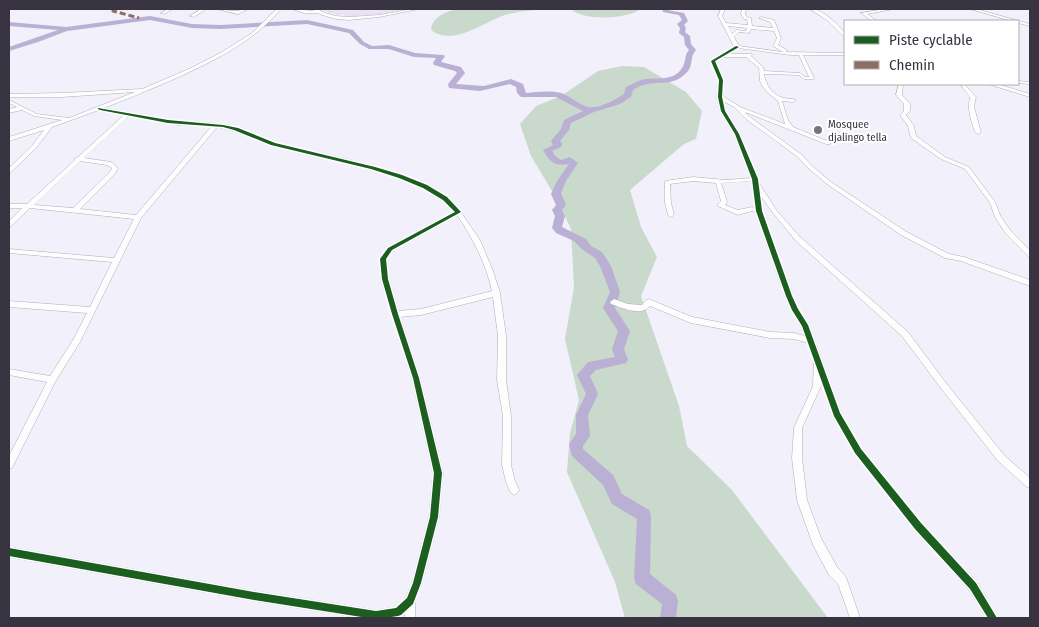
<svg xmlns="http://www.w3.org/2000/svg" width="1039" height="627" font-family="'Fira Sans Condensed',sans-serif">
  <rect width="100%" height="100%" fill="#f2f0fa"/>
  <path fill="#e8e4f6" d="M321,9h86l-26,5 -28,2 -23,-3z"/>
  <path fill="#c9d9cb" d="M456,9h92c-14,1 -29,2 -43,6 -22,7 -51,32 -74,15 1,-13 15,-18 25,-21z
    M569,9h71c-10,9 -47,11 -60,5 -4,-1 -7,-4 -11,-5z
    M622,66l22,1 42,25 16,19 -6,28 -12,5 -54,46 11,37 16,30 -16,39 38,110 8,40 45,44 96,128h-203l-10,-36 -48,-110 3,-39 9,-33 -14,-61 9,-52 -3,-58 -13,-28 -27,-45 -11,-32 16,-18 25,-10 37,-25z"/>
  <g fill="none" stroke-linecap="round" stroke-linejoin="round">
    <path fill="#b9b0d3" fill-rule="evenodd" d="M662,9l22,4 4,8 -4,4 2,3 -1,4 5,4 1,8 5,6c-6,6 -3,15 -8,21 -15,17 -28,9 -45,14 -3,1 -7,3 -10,5l-2,7 -11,7 -26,8 -23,11 -2,7 -9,11 2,2 -1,4 -9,4 3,5 6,4 9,-3 8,6 -12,18 -5,12 5,12 -4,5 3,6 -3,11 24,12 5,7 11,6 9,14 9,26 -5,16 15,23 -6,18 4,11 -2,3 -30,7 -6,6 8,18 -10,21 2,21 -7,10v3l30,26 9,19 27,16 2,5 -1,59 26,21 2,6 -2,17h-16l2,-14 -26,-20 -2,-6 3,-59 -25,-15 -9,-19 -31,-29 -3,-12 7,-10v-19l10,-21 -9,-19 11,-13 27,-5 -3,-8 6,-18 -15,-23 7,-16 -10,-26 -5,-8 -12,-8 -9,-9 -18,-8 -4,-5 3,-12 -3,-6 4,-5 -5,-11 6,-13 12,-17c-15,2 -18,-1 -26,-14l10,-5 -2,-4 10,-12 3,-9 19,-9 -27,-14h-35l-4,-4 -1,-6 -6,-3 -30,7 -31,-3 -1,-4 9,-11 -2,-2 -21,-6 -1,-2 3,-5 -22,-1 -25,-8h-20l-9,-5 -11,-11 -42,-9 -86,5 -29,-1 -42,-8 -83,11 -29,11 -29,9v-4l49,-17 -49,-4v-4l57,5 84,-11 42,8 29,1 86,-5 46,10 11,12 8,4 17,-1 26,8 28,2 2,1 -4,6 20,5 4,6 -9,11 28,2 27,-7 12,5 3,9c11,-1 23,-3 35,0 9,3 15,9 24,13 11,5 30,-6 39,-12l2,-7c5,-2 10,-5 15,-7 14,-4 32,3 41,-12 4,-5 2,-13 7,-18l-4,-5 -1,-8 -5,-4 1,-5 -3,-4 5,-4 -3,-5 -16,-3z"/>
    <defs>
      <path id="minor" d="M168,9h5l-9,5 -3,-1z
        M201,9h5l-12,8 -4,-1z
        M217,9c6,0 12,2 18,2 5,0 8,-2 13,-2l-10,5z
        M277,9h4c-29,34 -69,53 -109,71 -23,10 -45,19 -68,28l64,12 44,3 20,3 43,17 72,16 56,16 24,10 20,12 13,14 20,29 13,31 7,22 6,43v44l5,36v49l4,16 4,9 -2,3 -3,2 -3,-2 -5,-11 -4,-17 1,-49 -6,-36 1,-44 -5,-39 -72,18 -21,2 20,61 23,95 -4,44 -17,66 -7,18v17h-10v-5l-7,4 -6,1h-30l-108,-17 -245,-44v-10l245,44 122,19 20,-3 10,-10 6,-14 17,-66 4,-44 -21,-95 -31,-99 -1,-20 8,-12 66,-35 -11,-12 -20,-12 -25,-10 -54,-16 -73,-17 -37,-14 -17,-4 -76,91 -61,124 -25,40 -43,86 -3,1v-13l38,-74 -38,-7v-6l41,7 23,-36 14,-27 -78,-6v-6l81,6 22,-45 -103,-9v-4l105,9 20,-39 -104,-11 -19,18h-2v-5l13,-13h-13v-4h18l48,-44v-2l3,-1 46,-42 -25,-5 -47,17 -16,21 -25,24 -2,1v-5l23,-22 12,-16 -35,11v-4l53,-17 -28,-4 -12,-6 -13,3v-4l8,-2 -8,-4v-3l28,14 32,4 66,-26 -73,5h-53v-3l53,-1 80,-4 49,-21 31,-16 30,-19zM129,116l49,9 34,1 -76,89 -56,-6 35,-35 3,-6 -7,-6 -27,-4zM80,161l27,4 5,3 -2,4 -37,36 -39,-3zM457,215c16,23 29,49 35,76l-71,18 -23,2 -9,-32 -3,-20 6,-8z
        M292,9l22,2 -2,-2h5l8,4 11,3 13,1 30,-2 33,-6h7l-40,8 -30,3 -13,-1 -14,-4 -4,-2h-14z
        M721,9h4l-3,7 4,7 22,2 -1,-6h-3l-3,-5 1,-5h4l-1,5 2,3 4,1 1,8 21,2 -3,-6 -11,-4 2,-1 13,3 7,18 -3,7 9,5 -1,2 59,1v2h-42l11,23v1h-10l-5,-4 -35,-1c2,11 8,21 20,24 4,1 8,0 12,2l-3,2 -11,-1 6,19 5,7 37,15v2h-4l-81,-32 5,5 52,38 10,11 19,16 74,49 44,23 15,3 66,23v6l-69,-25 -16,-3 -44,-23 -74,-51 -19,-16 -10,-11 -52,-38 -12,-12 -11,-6 3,10 14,23 18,45 1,4 18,28 23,26 108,95 38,51 58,72 26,23v10l-3,-1 -29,-26 -58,-74 -38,-51 -106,-95 -23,-28 -13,-18 2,16 31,85 5,13 11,16 32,88 20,35 60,75 56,59 21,36h-11l-18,-28 -54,-61 -60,-75 -22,-40 -12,-33v5l-19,42v30l5,42 14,38 16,29 9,10 14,41h-10l-12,-34 -9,-9 -16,-30 -16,-45 -5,-42 2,-30 19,-42 1,-26 -6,-17 -14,-4 -24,-1 -79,-15 -41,-17c-9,11 -27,2 -39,-2l-1,-2 4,-3 14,5 14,1 4,-5 3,-1 43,18 78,15 24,1 11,3c-5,-13 -13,-25 -19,-38 -11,-28 -20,-57 -30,-86l-4,-1 -14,4 -20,-9 -1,-1 4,-4 -5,-18 -23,-2 -23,3 1,19 3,12 -3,2 -3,-2 -3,-12v-22l28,-4 33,3 25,-2 -17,-44 -14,-23 -3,-14 2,-17 -8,-19 23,-14 -11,-22 -2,-1 1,-1 -4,-7zM728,26l19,2 -1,3 -10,-1 -4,4zM751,29l23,2 3,7 -4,8 10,6 -44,-6 -5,-9 5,-5 10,1zM738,48l52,7h9l10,22h-4l-5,-4 -36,-2 -1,-4 -12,-11 1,-1v-1h-25zM723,57h23l13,11 1,13 3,6 5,6 10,8 7,23 -45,-17 -17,-11v-16l-7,-19zM752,181l3,27 -3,-1 -14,3 -13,-5 2,-3 -6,-19z
        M810,9c12,-1 27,15 35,24v3h-2l-15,-15z
        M885,9h9l-27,5 10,7h-5l-11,-8z
        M970,9h6l54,15v2l-12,-3v-2h-6z
        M1018,81l12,1v2l-12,-1z
        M899,84h4l-1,11 8,9v7l-4,4 8,11 2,10 29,21 24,10 26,35 6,15 9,13 20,20v6h-2l-22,-22 -11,-17 -5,-14 -25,-34 -24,-10 -30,-21 -3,-12 -8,-11 4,-4v-7l-8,-9z
        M960,84h4l12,13 -2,10 7,25 -1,1 -2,1 -3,-2c-4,-12 -8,-22 -5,-35z
        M991,84h6l33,10v3l-39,-12z"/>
    </defs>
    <use href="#minor" stroke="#b0adb8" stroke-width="1"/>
    <use href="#minor" fill="#fdfdfe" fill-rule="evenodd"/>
    <path stroke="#dbdade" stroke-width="1" stroke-dasharray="4 4" stroke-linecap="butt" d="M321,9c28,11 57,6 86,0"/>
    <path stroke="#8d6e63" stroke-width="3" stroke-dasharray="6 3" stroke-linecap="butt" d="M113,9v2l26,7"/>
    <defs>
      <path id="cycleway" d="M736,46l3,1 -24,14 8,19 -1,17 3,14 14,23 19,45 4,32 30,85 6,13 10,16 32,88 21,36 60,74 55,60 21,35h-9l-18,-29 -55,-60 -60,-76 -21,-37 -32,-90 -10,-16 -6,-14 -30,-85 -4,-32 -17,-45 -14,-23 -3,-14 1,-17 -8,-19z
        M98,108l70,12 55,5 15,3 37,15 100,24 27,8 25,10 20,12 14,15 -69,38 -6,9 2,20 10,35 21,64 23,95 -4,44 -17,66 -8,21 -12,11 -3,1 -13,2h-17l-114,-18 -245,-44v-8l245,44 122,19 20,-3 11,-10 6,-15 17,-66 4,-44 -21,-95 -21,-64 -10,-35 -2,-20 8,-11 67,-36 -12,-12 -20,-12 -24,-10 -28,-9 -100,-24 -37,-15 -11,-3 -55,-4 -68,-13 -2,-1z"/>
    </defs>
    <use href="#cycleway" stroke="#fff" stroke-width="3"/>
    <use href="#cycleway" fill="#1b5e20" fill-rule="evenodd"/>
  </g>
  <circle fill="#787581" stroke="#fff" stroke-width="2" cx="818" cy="130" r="5"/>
  <g text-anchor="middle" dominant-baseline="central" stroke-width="4" stroke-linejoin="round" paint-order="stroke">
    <g font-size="11" fill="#373340" stroke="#fff" text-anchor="start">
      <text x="828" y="124">Mosquee<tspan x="828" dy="13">djalingo tella</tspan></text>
    </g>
  </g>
  <rect width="1039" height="627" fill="none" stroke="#373340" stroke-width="20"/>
  <rect x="844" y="20" width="175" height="65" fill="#ffffff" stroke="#afadb3"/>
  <rect x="854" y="36" width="25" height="8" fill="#1b5e20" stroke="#afadb3"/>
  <text x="889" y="45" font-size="15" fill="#373340">Piste cyclable</text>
  <rect x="854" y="61" width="25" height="8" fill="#8d6e63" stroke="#afadb3"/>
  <text x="889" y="70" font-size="15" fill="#373340">Chemin</text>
</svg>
